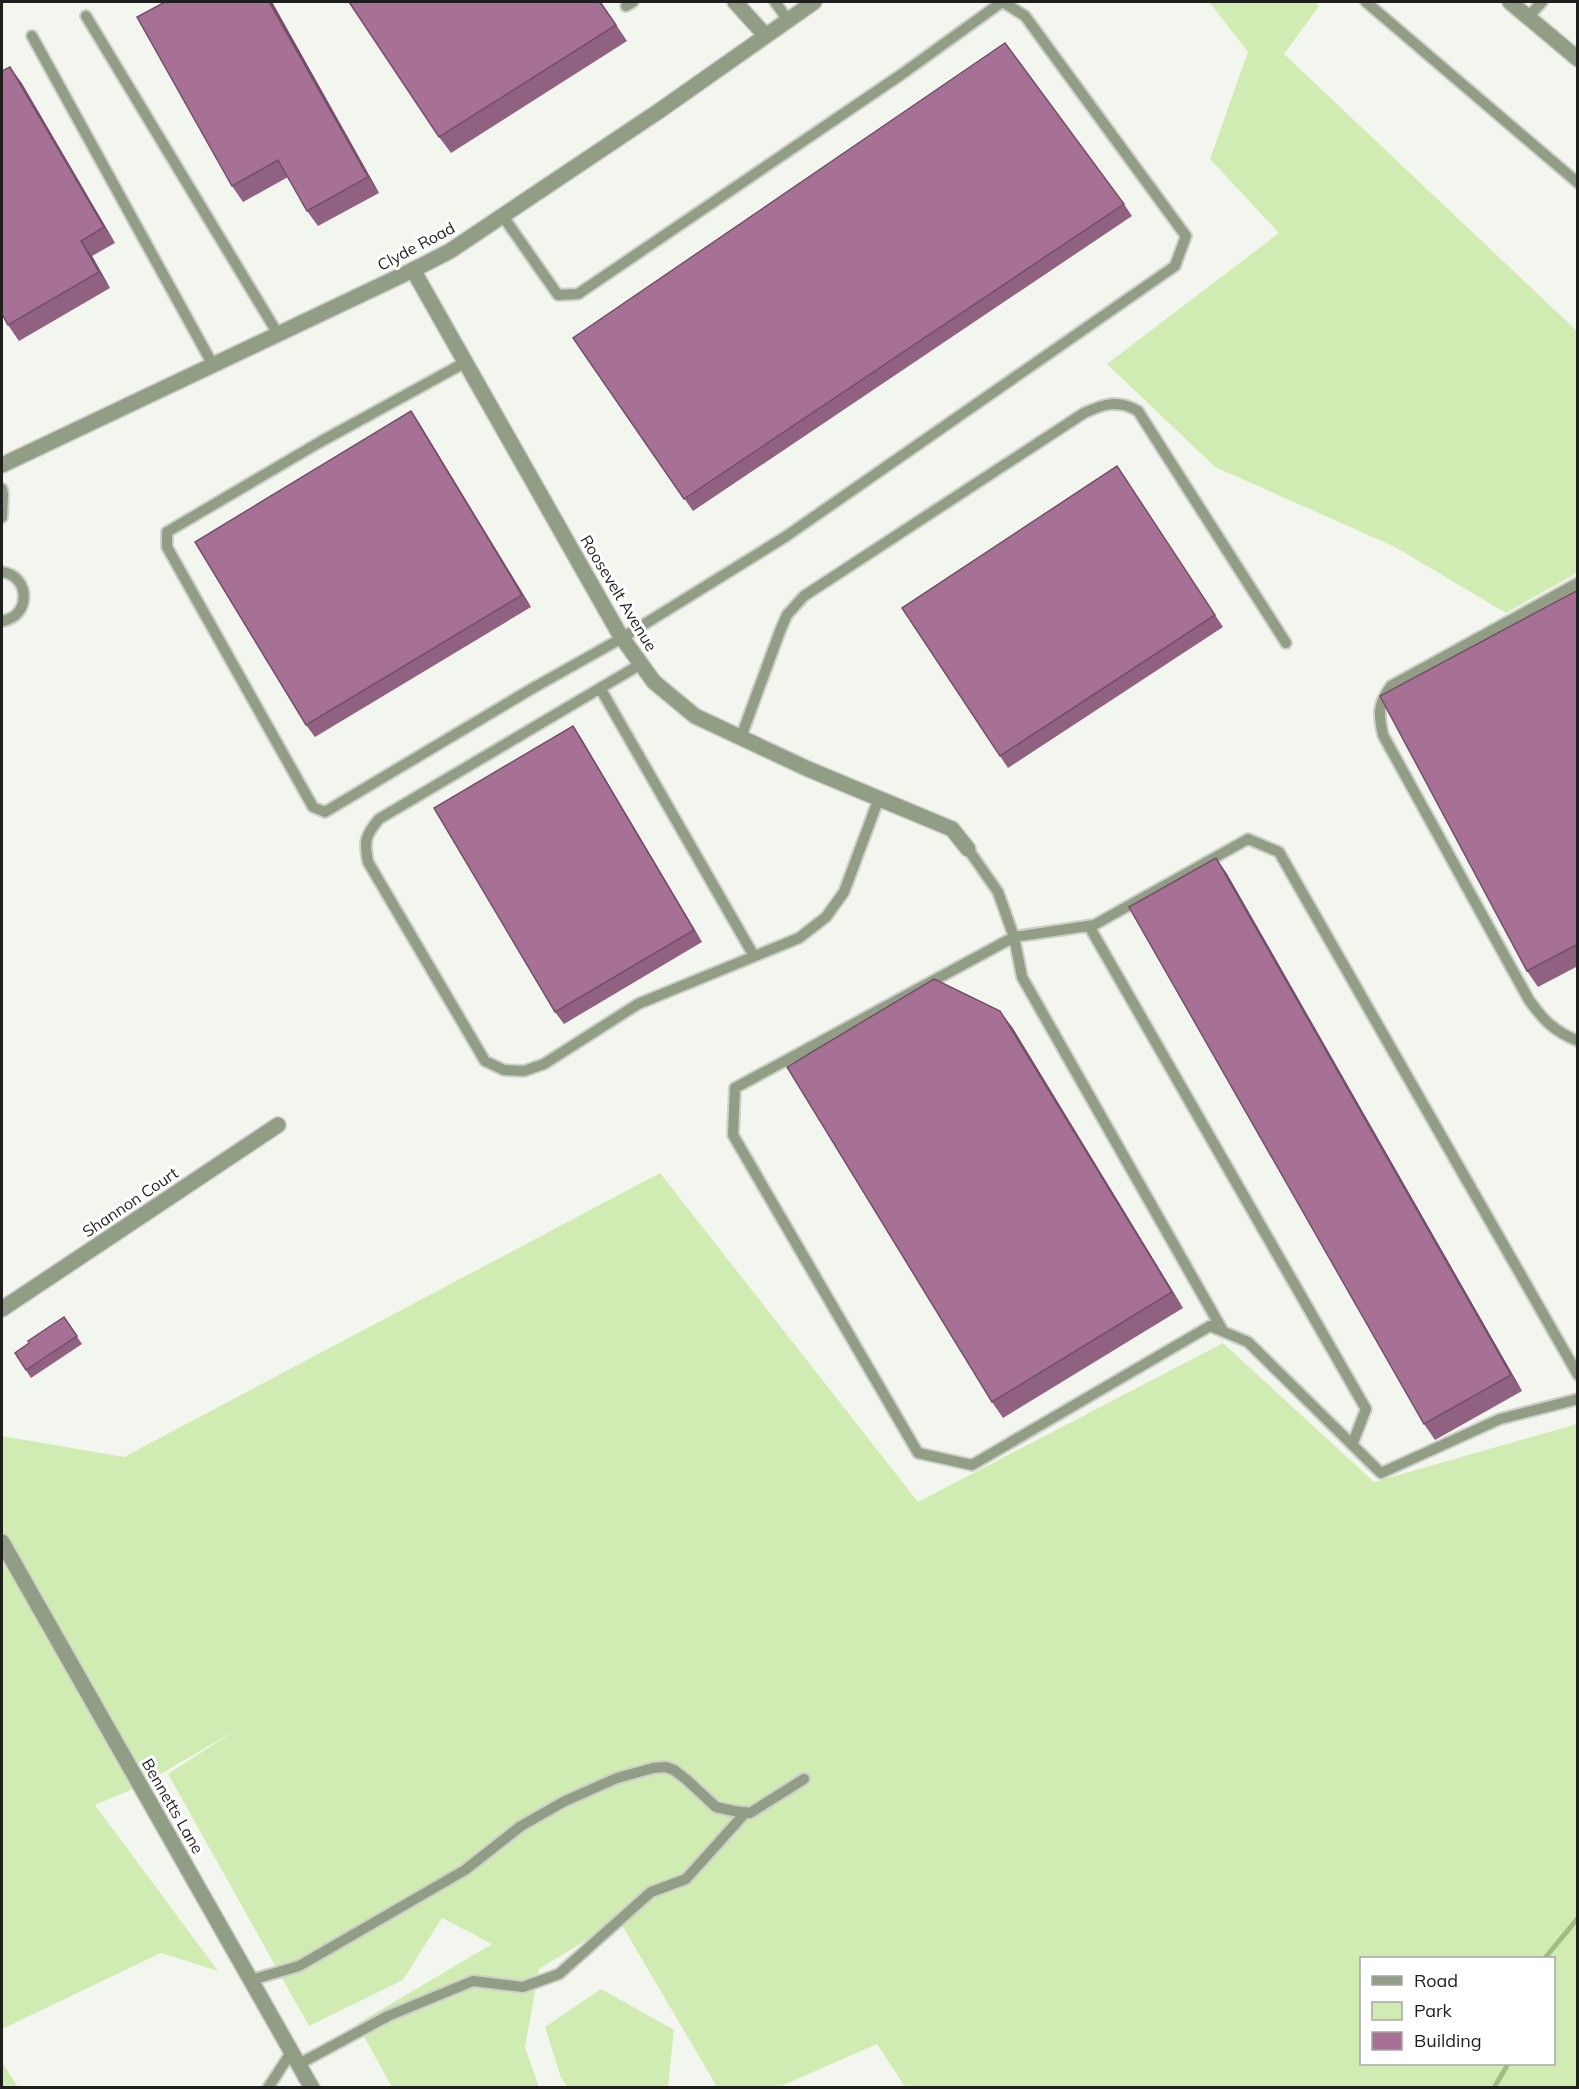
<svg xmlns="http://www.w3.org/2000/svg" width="1579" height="2089" font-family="Mulish,sans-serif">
  <rect width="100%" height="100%" fill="#f3f6ef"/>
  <path fill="#d1ecb2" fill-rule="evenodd" d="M1209,2h105l5,4 -35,48 293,277v242l-71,40 -111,-66 -180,-80 -108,-103 172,-131 -69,-74 38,-107z
    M660,1173l258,329 305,-159 151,139 203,-58v663h-672l-28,-43 -98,43h-62l-98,-167 -80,49 -14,78 14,40h-147l-35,-63 135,-80 -50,-26 -39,62 -94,46 -141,-252 68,-44 -96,56 -45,19 123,166 -57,-18 -159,76v-593l122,21zM1362,1958h192v106h-192z
    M601,1989l73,41 -6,57h-100l-7,-9 -16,-51z
    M2,2062l16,25h-16z"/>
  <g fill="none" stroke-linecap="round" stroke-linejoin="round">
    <path stroke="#a2bd82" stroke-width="5" d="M1545,1958l33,-40
      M1494,2088l14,-24"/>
    <defs>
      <path id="service" d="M775,2l13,18
        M1366,2l212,181
        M626,6l7,-4
        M86,16l192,318
        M1528,17l14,-15
        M32,36l181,329
        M502,215l56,80 20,-1 324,-220 100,-72
        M466,362l-146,80 -153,90v15l146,260 12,5 208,-124 89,-50 163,-101 390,-271 11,-30 -161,-220 -22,-14
        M2,489l1,5 -1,23
        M2,572c29,4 29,45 0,49
        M1578,583l-187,103c-13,18 -13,27 -8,49l146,265c15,21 25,31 49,41
        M641,664l-262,155c-14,17 -15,22 -11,43l117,199 19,9 20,1 20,-7 94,-60 161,-66 27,-21 18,-25 35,-94
        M600,688l154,268
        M741,737l39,-106 7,-16 17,-19 280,-183c20,-9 34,-14 54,-2l148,232
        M968,849l30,43 16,45 -279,151 -2,47 185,318 54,12 238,-139 38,16 133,131 119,-54 78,-20
        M1089,926l277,483 -14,36
        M1223,1331l-201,-354 -8,-40 80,-12 154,-86 31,13 299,523
        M251,1980l48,-14 166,-96 56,-44 44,-25 52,-23 36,-10 13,-1 8,3 13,10 29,27 18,4 16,2 54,-34
        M299,2064l89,-48 85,-35 50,6 36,-13 92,-82 35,-13 60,-67
        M268,2088l24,-37"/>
      <path id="minor" d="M735,2l30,33
        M1510,2l68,57
        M413,270l207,365 34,47 41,34 113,53 144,60 16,20
        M2,1309l276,-184"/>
      <path id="tertiary" d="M2,465l411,-195 37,-19 209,-140 155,-109
        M2,1542l310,546"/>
    </defs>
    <use href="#service" stroke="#cdcfc9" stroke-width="14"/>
    <use href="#minor" stroke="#cdcfc9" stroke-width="18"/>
    <use href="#tertiary" stroke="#cdcfc9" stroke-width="18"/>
    <use href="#service" stroke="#919d84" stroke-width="10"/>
    <use href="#minor" stroke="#919d84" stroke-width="15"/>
    <use href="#tertiary" stroke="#919d84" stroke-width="15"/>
  </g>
  <path fill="#906181" d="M272,2l107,191 -61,33 -11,-15 -19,-34 -45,25 -11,-16z
    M601,2l26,39 -176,112 -12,-16z
    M21,82l94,161 -23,13 18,32 -91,53 -11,-16z
    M1124,204l8,12 -439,295 -120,-173z
    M419,423l112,184 -216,130 -9,-12z
    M1125,478l98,149 -215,141 -8,-12z
    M1578,590v376l-40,21 -11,-16z
    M573,726l8,12 121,204 -138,82 -9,-12z
    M1216,858l11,16 295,517 -87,49 -11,-16z
    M1012,1027l171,281 -180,110 -11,-16z
    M64,1317l18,27 -51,34 -16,-25 14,-10z"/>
  <path fill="#754f69" d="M269,2h3l107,191 -11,-16z
    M10,67l11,15 94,161 -11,-16z
    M81,241l11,15 18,32 -11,-16z
    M411,411l8,12 112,184 -9,-12z
    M573,726l8,12 121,204 -8,-12z
    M1216,858l11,16 295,517 -11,-16z
    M1000,1011l12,16 171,281 -11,-16z"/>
  <path fill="#a77196" stroke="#754f69" stroke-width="1.5" d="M165,2h104l99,175 -61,34 -29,-51 -46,26 -95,-169z
    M349,2h251l16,23 -177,112z
    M1005,43l119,161 -440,295 -111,-161z
    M10,67l94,160 -23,14 18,31 -91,53 -6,-11v-243z
    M411,411l111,184 -216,130 -111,-183z
    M1117,466l98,149 -215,141 -98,-148z
    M1578,590v354l-51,27 -147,-275z
    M573,726l121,204 -139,82 -121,-204z
    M1216,858l295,517 -87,49 -295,-517z
    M934,979l66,32 172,281 -180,110 -205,-335z
    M64,1317l13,19 -51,34 -11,-17 14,-10 -1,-2z"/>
  <g text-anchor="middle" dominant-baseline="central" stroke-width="6" stroke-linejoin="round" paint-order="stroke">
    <g font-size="16" fill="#1f201e" stroke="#fff">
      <text transform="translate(416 246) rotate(-28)">Clyde Road</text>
      <text transform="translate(619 593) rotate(59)">Roosevelt Avenue</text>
      <text transform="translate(130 1202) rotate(-34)">Shannon Court</text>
      <text transform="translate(173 1806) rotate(60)">Bennetts Lane</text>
    </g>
  </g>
  <rect width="1579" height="2089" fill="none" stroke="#1f201e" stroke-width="6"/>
  <rect x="1360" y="1957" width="195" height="108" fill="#ffffff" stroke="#a5a6a5" stroke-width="1.5"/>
  <rect x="1372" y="1976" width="30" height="9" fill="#919d84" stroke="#a5a6a5" stroke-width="1.5"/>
  <text x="1414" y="1987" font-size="18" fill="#1f201e">Road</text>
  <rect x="1372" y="2002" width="30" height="18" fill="#d1ecb2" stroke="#a5a6a5" stroke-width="1.5"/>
  <text x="1414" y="2017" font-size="18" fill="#1f201e">Park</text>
  <rect x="1372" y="2032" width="30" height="18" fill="#a77196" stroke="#a5a6a5" stroke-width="1.5"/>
  <text x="1414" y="2047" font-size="18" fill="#1f201e">Building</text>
</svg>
